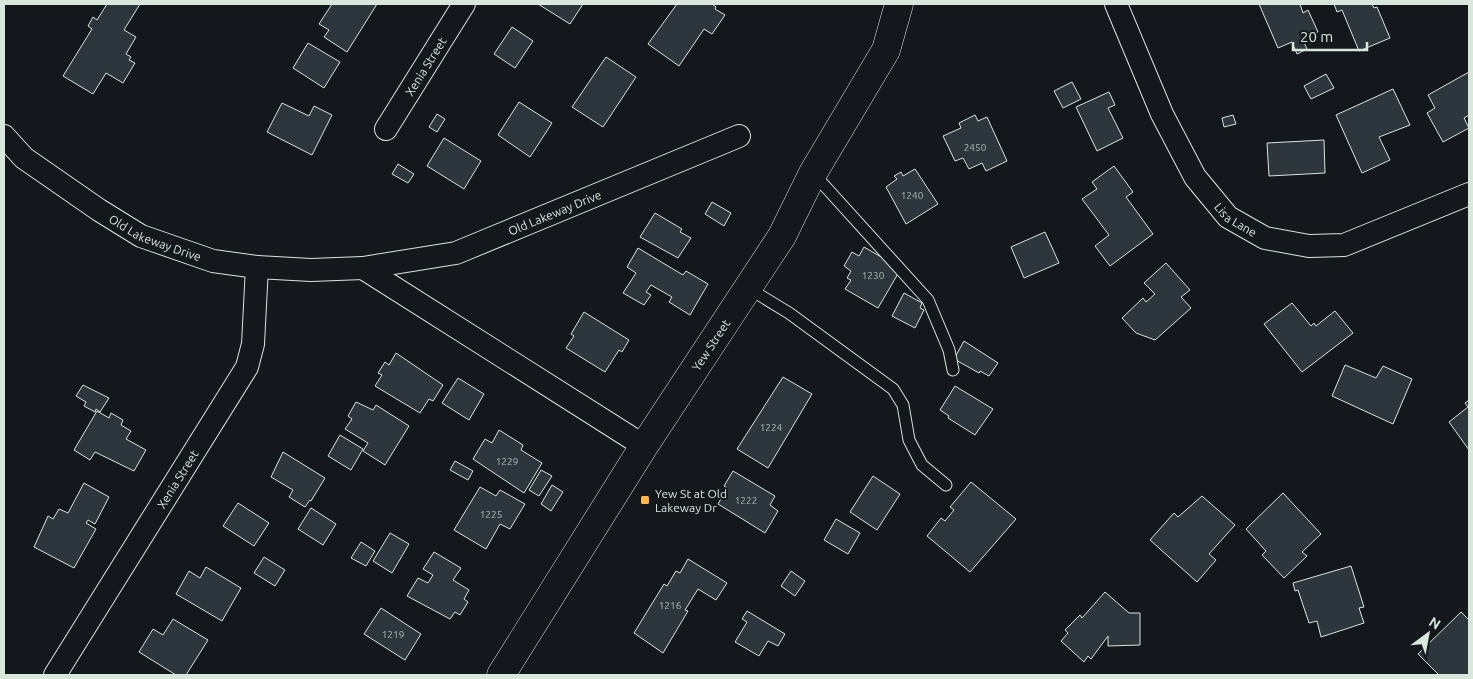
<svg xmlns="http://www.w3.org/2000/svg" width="1473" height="679" font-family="Ubuntu,sans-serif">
  <rect width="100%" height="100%" fill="#14181c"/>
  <path fill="#2c363c" stroke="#d8e6dc" d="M107,4h33l-16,26 12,7 -10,17 5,3 -2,3 6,3 -12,20 -17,-10 -13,21 -30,-18 29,-47 -4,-3 5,-9 4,3z
    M332,4h45l-30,48 -23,-15 5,-7 -10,-6z
    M538,4h45l-13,20z
    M677,4h35l4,3 -1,2 10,6 -13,19 -8,-5 -25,37 -31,-22z
    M1259,4h41l3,9 5,-3 10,22 -16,6 5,11 -10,5 -5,-12 -14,6z
    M1334,4h38l2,4 3,-1 13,31 -31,13 -17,-41 -5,2z
    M512,27l21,14 -18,27 -21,-14z
    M308,43l32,19 -16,26 -31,-20z
    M606,57l30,20 -33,50 -31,-20z
    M1469,72v43l-5,3 5,10 -26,14 -16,-29 8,-5 -7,-13z
    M1326,74l8,14 -23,11 -7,-13z
    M1072,82l9,17 -18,9 -9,-17z
    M1393,89l17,36 -31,12 11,23 -28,13 -26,-58z
    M1109,92l6,13 -7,3 15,30 -26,13 -21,-44z
    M519,102l33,21 -22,34 -32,-22z
    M282,103l27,13 5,-10 18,9 -20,40 -45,-23z
    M437,114l8,5 -8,13 -8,-5z
    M975,115l3,6 9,-4 20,44 -21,10 -4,-8 -13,6 -6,-11 -8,3 -12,-25 18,-8 -2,-5z
    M1233,115l3,9 -12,3 -2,-9z
    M444,138l37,23 -17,28 -37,-23z
    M1324,140l1,33 -56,3 -2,-33z
    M398,164l16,10 -6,9 -16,-9z
    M1114,166l19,26 -7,5 27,37 -43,32 -15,-20 14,-11 -27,-36 15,-10 -5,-7z
    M915,169l23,35 -32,20 -20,-37 11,-8 -3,-3 7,-4 2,4z
    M712,202l19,11 -7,13 -19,-12z
    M655,213l27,16 -2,3 11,6 -13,20 -38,-21z
    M1045,232l14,31 -35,15 -13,-31z
    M864,247l31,18 4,7 -21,36 -33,-19 6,-9 -4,-2 4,-7 -7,-5 8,-14 7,4z
    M638,248l45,27 3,-4 22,13 -18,31 -21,-13 3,-5 -21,-12 -5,7 5,3 -7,10 -21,-12 13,-20 -9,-6z
    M1166,263l24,27 -9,7 10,11 -36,32 -19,-7 -14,-15 21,-20 3,4 9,-8 -11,-11z
    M904,293l18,10 -2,5 4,2 -9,18 -23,-12z
    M1292,303l19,23 3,-3 2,3 19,-15 18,22 -51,39 -38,-48z
    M584,312l45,28 -7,12 -3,-2 -14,22 -39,-24 8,-12 -3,-2z
    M964,341l34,22 -9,13 -9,-5 -1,2 -25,-14z
    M396,353l47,32 -10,16 -4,-2 -9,14 -45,-27 7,-11 -4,-2 7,-11 4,3z
    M1345,365l31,13 7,-12 29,13 -19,45 -61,-28z
    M783,377l29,17 -44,74 -31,-19z
    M458,378l26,16 -15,26 -27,-17z
    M83,385l26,13 -9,14 -4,-3 -1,3 -11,-6 2,-4 -10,-6z
    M955,386l38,23 -18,26 -27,-17 1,-2 -9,-6z
    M1469,400v50l-20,-28 19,-15 -3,-4z
    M356,402l17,8 3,-5 33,21 -24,39 -22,-14 5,-8 -23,-14 7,-10 -4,-3z
    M97,411l12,7 2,-5 12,7 -2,5 10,6 -5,8 20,11 -12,21 -39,-19 -5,8 -16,-10z
    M499,430l24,15 -2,5 21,13 -18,30 -51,-34 12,-20 7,4z
    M340,435l23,14 -12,21 -23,-14z
    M283,452l42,26 -14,23 -1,-1 -5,7 -16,-10 4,-7 -22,-13z
    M455,461l18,10 -5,9 -18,-10z
    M541,470l11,6 -13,20 -10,-6z
    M733,471l42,25 -5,9 8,6 -13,22 -47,-29 9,-16 -3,-2z
    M873,476l27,18 -23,36 -27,-18z
    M971,482l45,37 -46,53 -43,-36 14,-18 4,3 9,-11 -4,-3z
    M84,483l25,14 -14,27 -7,-4 -2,3 10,6 -22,39 -40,-21 14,-31 5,3 6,-10 9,4z
    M552,485l11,7 -12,19 -10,-7z
    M480,487l16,9 4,-6 25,14 -15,25 -10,-5 -14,25 -32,-19z
    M1283,493l38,41 -19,18 5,4 -23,22 -22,-23 4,-4 -20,-22z
    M1202,496l33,29 -26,29 7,6 -19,22 -47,-42 24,-27 4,4z
    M238,503l31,20 -15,23 -31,-20z
    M311,508l25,16 -13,21 -25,-16z
    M836,519l24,14 -12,21 -24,-14z
    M390,533l19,11 -17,29 -19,-12z
    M361,542l14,9 -9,15 -15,-8z
    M434,552l27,16 -8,12 16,10 -5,9 4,3 -8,13 -5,-3 -5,7 -43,-23 11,-18 10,5 5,-8 -10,-6z
    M264,557l21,13 -10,16 -21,-13z
    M688,559l39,24 -11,17 -18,-11 -13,21 3,1 -25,42 -29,-20 30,-49 3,2 9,-15 4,2z
    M1351,566l13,41 -5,1 5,15 -43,14 -4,-16 -8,2 -11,-33 -3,1 -2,-8z
    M206,567l35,21 -19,33 -46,-27 13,-23 11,7z
    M791,571l14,10 -10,15 -14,-10z
    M1105,592l24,21h11v32l-32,1v-10l-17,23 -3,-3 -4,6 -23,-21 7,-8 -3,-3 15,-15 2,3z
    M381,608l40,26 -16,26 -41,-26z
    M747,611l38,23 -7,12 -10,-5 -9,15 -24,-14 12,-20 -5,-3z
    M1461,612l8,8v55h-30l-21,-21z
    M173,619l35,21 -22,35h-10l-37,-23 14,-23 10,6z"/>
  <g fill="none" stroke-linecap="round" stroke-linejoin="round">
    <defs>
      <path id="lane" d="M813,173l115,127 21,50 4,20
        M748,288l41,25 104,76 10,16 6,35 13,25 24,20"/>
      <g id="street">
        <path id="s1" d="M1116,4l46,110 33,63 33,40 37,21 44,8 35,-1 125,-51"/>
        <path id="s2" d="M386,129l78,-125"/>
        <path id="s3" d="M4,136l20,22 75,52 42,26 72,25 44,6 54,3 52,-2 93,-15 283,-117"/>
        <path d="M363,268l281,178"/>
        <path id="s4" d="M55,675l192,-308 6,-23 4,-77"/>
      </g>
      <g id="secondary">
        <path id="s5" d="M501,675l143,-229 138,-210 31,-63 73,-123 13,-46"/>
      </g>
    </defs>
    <use href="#lane" stroke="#d8e6dc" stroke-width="13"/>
    <use href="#street" stroke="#d8e6dc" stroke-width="24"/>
    <use href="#secondary" stroke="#d8e6dc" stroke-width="29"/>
    <use href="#lane" stroke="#14181c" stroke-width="11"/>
    <use href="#street" stroke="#14181c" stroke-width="22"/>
    <use href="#secondary" stroke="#14181c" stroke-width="28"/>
  </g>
  <rect fill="#ffb74d" stroke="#14181c" stroke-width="2" x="640" y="495" width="10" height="10" rx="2.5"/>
  <g text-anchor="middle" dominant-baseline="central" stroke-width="4" stroke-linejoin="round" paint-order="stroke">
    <g font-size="10" fill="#adbab4">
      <text x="975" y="147">2450</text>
      <text x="912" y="195">1240</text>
      <text x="873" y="275">1230</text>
      <text x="771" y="427">1224</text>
      <text x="507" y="461">1229</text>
      <text x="746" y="500">1222</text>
      <text x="491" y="514">1225</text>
      <text x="670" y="605">1216</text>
      <text x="393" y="634">1219</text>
    </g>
    <g font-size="12" fill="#d8e6dc" stroke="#14181c">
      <text stroke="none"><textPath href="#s2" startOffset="74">Xenia Street</textPath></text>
      <text stroke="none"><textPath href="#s3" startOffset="598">Old Lakeway Drive</textPath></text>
      <text stroke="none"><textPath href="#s1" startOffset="250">Lisa Lane</textPath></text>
      <text stroke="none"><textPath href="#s3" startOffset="184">Old Lakeway Drive</textPath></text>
      <text stroke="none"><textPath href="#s5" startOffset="391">Yew Street</textPath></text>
      <text stroke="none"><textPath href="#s4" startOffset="231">Xenia Street</textPath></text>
    </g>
    <g font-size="12" fill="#d8e6dc" stroke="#14181c" text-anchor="start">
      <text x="655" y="493">Yew St at Old<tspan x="655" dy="14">Lakeway Dr</tspan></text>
    </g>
  </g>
  <rect width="1473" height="679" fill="none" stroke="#d8e6dc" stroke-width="10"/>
  <g transform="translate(1428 634) rotate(32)" stroke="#14181c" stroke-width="4" paint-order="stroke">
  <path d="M0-4L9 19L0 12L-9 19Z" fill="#d8e6dc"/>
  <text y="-8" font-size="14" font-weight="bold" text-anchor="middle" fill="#d8e6dc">N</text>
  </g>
  <path d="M1293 42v8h74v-8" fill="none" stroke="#d8e6dc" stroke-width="2.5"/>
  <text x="1300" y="42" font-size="15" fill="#d8e6dc" stroke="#14181c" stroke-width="4" paint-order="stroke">20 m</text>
</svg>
